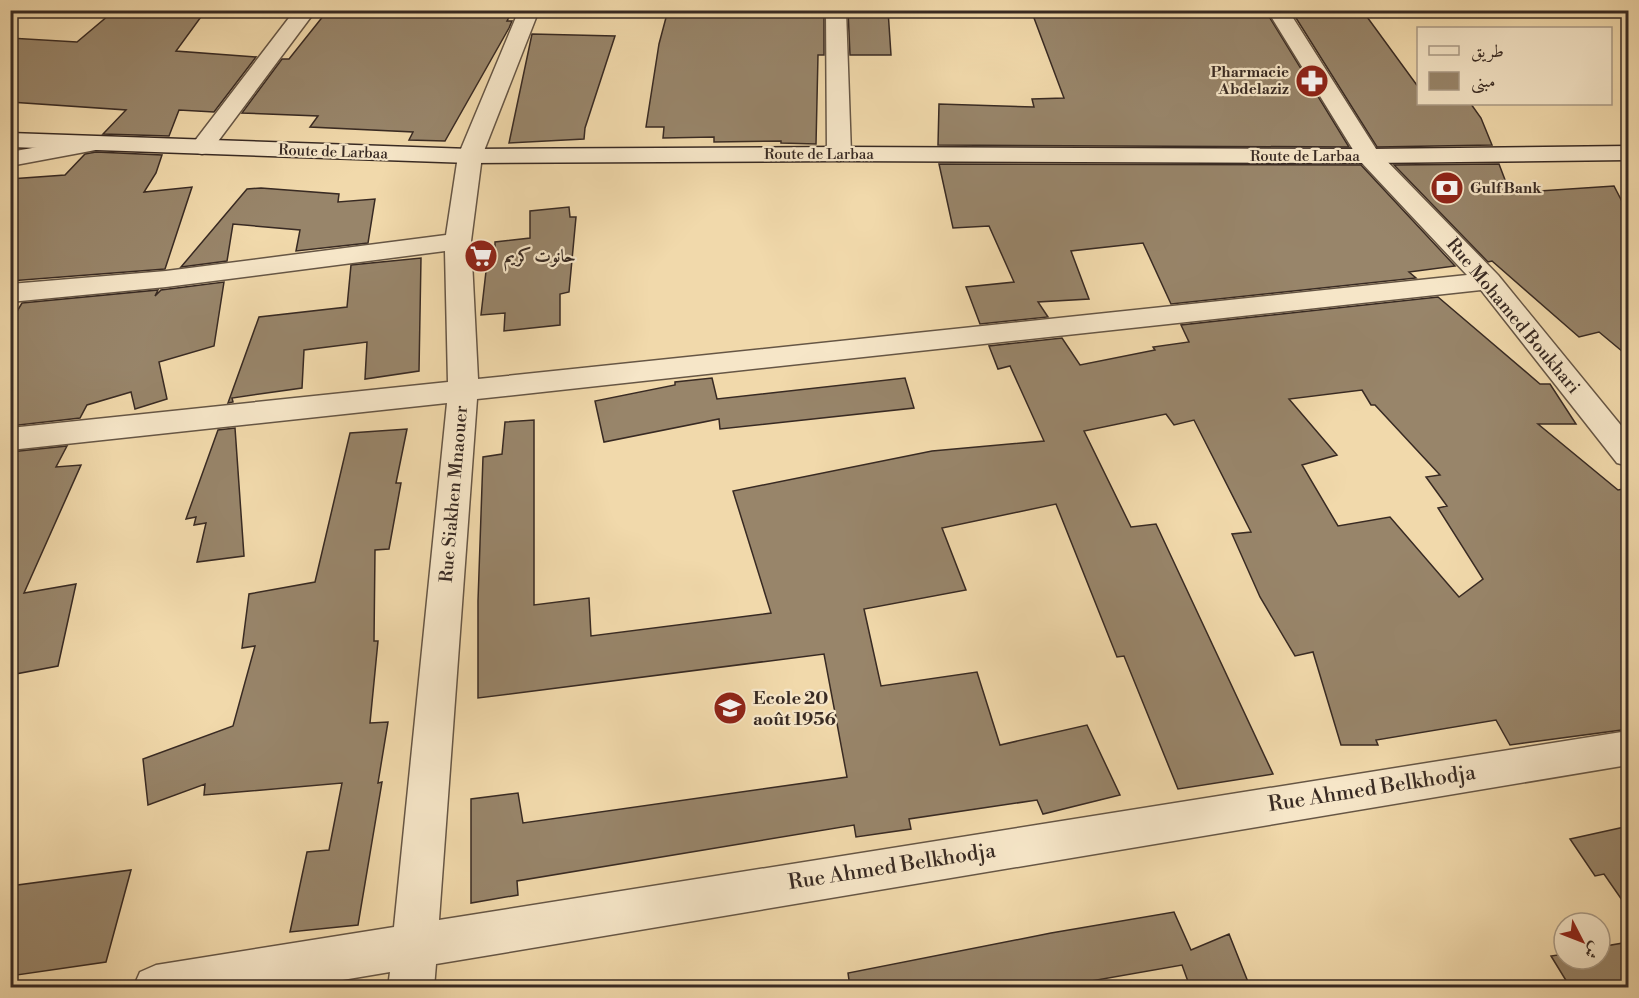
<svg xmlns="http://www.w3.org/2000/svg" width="1639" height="998" font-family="'Libre Bodoni',Amiri,serif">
  <rect width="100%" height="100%" fill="#f1d9ab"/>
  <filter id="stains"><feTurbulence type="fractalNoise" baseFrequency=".00333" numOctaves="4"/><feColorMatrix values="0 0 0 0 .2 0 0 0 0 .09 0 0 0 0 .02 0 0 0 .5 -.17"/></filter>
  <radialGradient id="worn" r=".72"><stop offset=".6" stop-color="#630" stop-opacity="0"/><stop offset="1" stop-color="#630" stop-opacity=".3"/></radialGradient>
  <path fill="#98856a" stroke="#382a23" stroke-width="1.5" fill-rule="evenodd" d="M115,10h91l-30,41 80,6 -42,55 -35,-2 -10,26 -66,-2 23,-24 -116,-8v-64l67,4z
    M328,10h185l-6,11h5l-3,7 -64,113 -36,-1 4,-8 -103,-5 8,-11 -76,-3 40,-54h7z
    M668,10h156v45h-6l-2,89 -35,-1v-2l-67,1v-5l-51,1 1,-11h-18l13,-83z
    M848,10h40l3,45h-41z
    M1031,10l153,2 -1,-2h82l84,137 -411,-2 1,-41 95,3 -2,-8 32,-1z
    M1291,10h71l57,78v16h52l10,14 11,27 -115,2z
    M532,34l83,2 -30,92 -1,11 -75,4z
    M96,152l66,3 -6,18 -12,19 48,-5 -27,82 -155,12v-102l55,-4 20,-21z
    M939,164l422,1 94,101 -46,6 7,6 -245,26 -28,-61 -72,8 18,48 -51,3 10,15 -68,7 -14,-37 48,-5 -25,-56 -36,2z
    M1499,164l11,29 104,-7 15,29v142l-30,-25 -20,5 -87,-76 -4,1 -94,-97z
    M261,188l78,6 -1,8 37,-3 -7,44 -72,8 4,-21 -67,-6 -6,37 -46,6 66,-78z
    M569,207l1,10h6l-7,75 -9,2v31l-56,6 1,-18 -24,2 7,-61 7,-1v-11l35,-4v-27z
    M421,258l-2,113 -54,8 2,-37 -63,8 -2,38 -70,10 1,4 -5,1 31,-86 88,-10 4,-42z
    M224,282l-10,64 -55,16 8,37 -32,10 -4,-17 -44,13 -7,13 -70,8v-103l12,-20 136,-13 -3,6 6,-6z
    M1438,297l102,87h10l26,40h-38l80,66 11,-2v241l-119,16 -14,-25 -120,20 2,5h-37l-28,-93 -18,4 -35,-59 -28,-63 19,-2 -57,-112 -20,5 -8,-11 -82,17 47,96 25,-3 117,250 -95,15 -54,-133 -7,1 -61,-153 -114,24 24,62 -102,19 17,77 96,-14 23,73 87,-20 33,70 -77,19 -6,-14 -128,19 2,10 -55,8 -2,-12 -337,56 1,14 -47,8v-104l47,-6 5,30 324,-46 -23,-123 -346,44v-97l5,-144 19,-3 3,-32 29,-2v185l55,-7 2,38 180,-23 -38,-122 199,-40 112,-10 -34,-75 -12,3 -9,-23 73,-8 18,27 75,-15 -2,-3 36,-5 -8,-17zM1362,390l9,15h4l65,70 -14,2 21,29 -9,2 45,71 -24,18 -69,-80 -52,9 -36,-61 35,-10 -48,-56z
    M712,378l5,21 188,-21 9,30 -194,21 -1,-10 -115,23 -9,-41 80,-16v-3z
    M235,428l9,128 -47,6 9,-39 -12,2 2,-8 -10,2 32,-89z
    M407,429l-11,54h5l-12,66 -14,1 -1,91h4l-8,82 18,-1 -10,61 4,-1 -24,143 -68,7 17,-80 22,-2 13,-67 -138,12 1,-11 -57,21 -5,-46 90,-33 22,-80 -13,2 7,-54 66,-12 35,-149z
    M67,446l-11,21 25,-2 -57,128 52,-9 -18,82 -48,9v-223z
    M1629,826v84l-25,-36 -9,2 -25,-37z
    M131,870l-25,92 -96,14v-90z
    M1174,912l17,38 38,-16 21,53h-60l-8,-22 -125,22h-207l-2,-14 203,-40z
    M1629,942v45h-59l-19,-31 13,-2v5h36v-12z"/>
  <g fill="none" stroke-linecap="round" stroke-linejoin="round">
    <defs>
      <path id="street" d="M295,10h21l-106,142 -8,2 -8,-2 -4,-5 4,-5z
        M519,10h20l-57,146 -11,85 7,138 989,-104 -107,-114 -93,-151h21l90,142 120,123 130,159v32l-11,-3 -136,-173 -1004,109 -38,521 1189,-189v34l-1192,199 -2,24h-46l2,-16 -95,16h-162l7,-16 16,-7 238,-38 53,-524 -437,47v-22l438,-46 -3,-131 -279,36 -156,15v-18l156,-13 280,-36 12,-79z
        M826,10h20l5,144 -3,5 -9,2 -9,-2 -3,-5z
        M93,137l8,2 4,5 -4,5 -91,17v-14z"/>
      <path id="secondary" d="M10,133l460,16 369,-2 530,2 259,-3v14l-259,3 -530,-2 -369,2 -460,-16z"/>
    </defs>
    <use href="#street" stroke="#665645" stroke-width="3"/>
    <use href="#secondary" stroke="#382a23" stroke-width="3"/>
    <use href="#street" fill="#f6e6c8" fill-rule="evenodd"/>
    <use href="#secondary" fill="#f6e6c8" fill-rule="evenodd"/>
  </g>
  <defs>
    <symbol id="pharmacy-disc" viewBox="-11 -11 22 22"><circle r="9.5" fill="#8f2418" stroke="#f6e6c8"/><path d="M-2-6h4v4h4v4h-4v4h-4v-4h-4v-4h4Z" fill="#fff"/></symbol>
    <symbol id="bank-disc" viewBox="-11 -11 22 22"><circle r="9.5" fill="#8f2418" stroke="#f6e6c8"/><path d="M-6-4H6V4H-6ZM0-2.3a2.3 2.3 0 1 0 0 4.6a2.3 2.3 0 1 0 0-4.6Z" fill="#fff"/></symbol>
    <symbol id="supermarket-disc" viewBox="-11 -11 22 22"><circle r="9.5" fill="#8f2418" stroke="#f6e6c8"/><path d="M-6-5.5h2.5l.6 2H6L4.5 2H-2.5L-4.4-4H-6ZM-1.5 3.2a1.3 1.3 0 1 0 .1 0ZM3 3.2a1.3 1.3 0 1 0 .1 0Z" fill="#fff"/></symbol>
    <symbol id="school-disc" viewBox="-11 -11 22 22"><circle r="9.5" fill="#8f2418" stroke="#f6e6c8"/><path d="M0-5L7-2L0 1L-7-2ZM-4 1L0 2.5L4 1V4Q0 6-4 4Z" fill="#fff"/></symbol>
  </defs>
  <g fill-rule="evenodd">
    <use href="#pharmacy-disc" x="1293" y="62" width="38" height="38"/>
    <use href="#bank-disc" x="1428" y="169" width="38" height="38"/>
    <use href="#supermarket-disc" x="462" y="237" width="38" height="38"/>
    <use href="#school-disc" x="711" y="689" width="38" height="38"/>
  </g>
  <g text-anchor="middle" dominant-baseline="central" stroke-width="4.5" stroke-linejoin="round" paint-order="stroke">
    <g font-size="15" font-weight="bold" fill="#382a23" stroke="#f6e6c8" text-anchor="end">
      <text x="1289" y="72">Pharmacie<tspan x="1289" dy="17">Abdelaziz</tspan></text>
      <text x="1470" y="188" text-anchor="start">Gulf Bank</text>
    </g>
    <g font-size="15" fill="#382a23" stroke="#f6e6c8">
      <text transform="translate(333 152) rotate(2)">Route de Larbaa</text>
      <text x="819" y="154">Route de Larbaa</text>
      <text x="1305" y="156">Route de Larbaa</text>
    </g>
    <g font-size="18" font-weight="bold" fill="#382a23" stroke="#f6e6c8" text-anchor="start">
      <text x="504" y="256">حانوت كريم</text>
      <text x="753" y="698">Ecole 20<tspan x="753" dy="21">août 1956</tspan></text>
    </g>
    <g font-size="18" fill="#382a23" stroke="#f6e6c8">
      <text transform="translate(1513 316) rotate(50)">Rue Mohamed Boukhari</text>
      <text transform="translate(454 494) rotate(-85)">Rue Siakhen Mnaouer</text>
    </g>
    <g font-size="21" fill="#382a23" stroke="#f6e6c8">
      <text transform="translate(1372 789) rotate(-9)">Rue Ahmed Belkhodja</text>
      <text transform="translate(892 867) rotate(-9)">Rue Ahmed Belkhodja</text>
    </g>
  </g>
  <rect width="1639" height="998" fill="none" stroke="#f1d9ab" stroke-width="36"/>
  <rect x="12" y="12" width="1615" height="974" fill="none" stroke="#382a23" stroke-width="3"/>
  <rect x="18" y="18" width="1603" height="962" fill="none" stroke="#382a23" stroke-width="1.5"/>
  <rect x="1417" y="27" width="195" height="78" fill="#f6e6c8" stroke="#aa9b86" stroke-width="1.5"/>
  <rect x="1429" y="46" width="30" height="9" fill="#f6e6c8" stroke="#aa9b86" stroke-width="1.5"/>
  <text x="1471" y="57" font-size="18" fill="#382a23">طريق</text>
  <rect x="1429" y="72" width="30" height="18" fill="#98856a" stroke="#aa9b86" stroke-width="1.5"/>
  <text x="1471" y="87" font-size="18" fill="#382a23">مبنى</text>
  <g transform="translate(1582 941) rotate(132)"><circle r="28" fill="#f6e6c8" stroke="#aa9b86" stroke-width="1.5"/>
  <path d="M0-4.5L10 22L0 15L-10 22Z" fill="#8f2418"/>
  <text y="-9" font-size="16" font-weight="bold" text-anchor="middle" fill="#382a23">ش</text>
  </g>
  <rect width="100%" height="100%" filter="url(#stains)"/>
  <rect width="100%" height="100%" fill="url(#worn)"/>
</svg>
